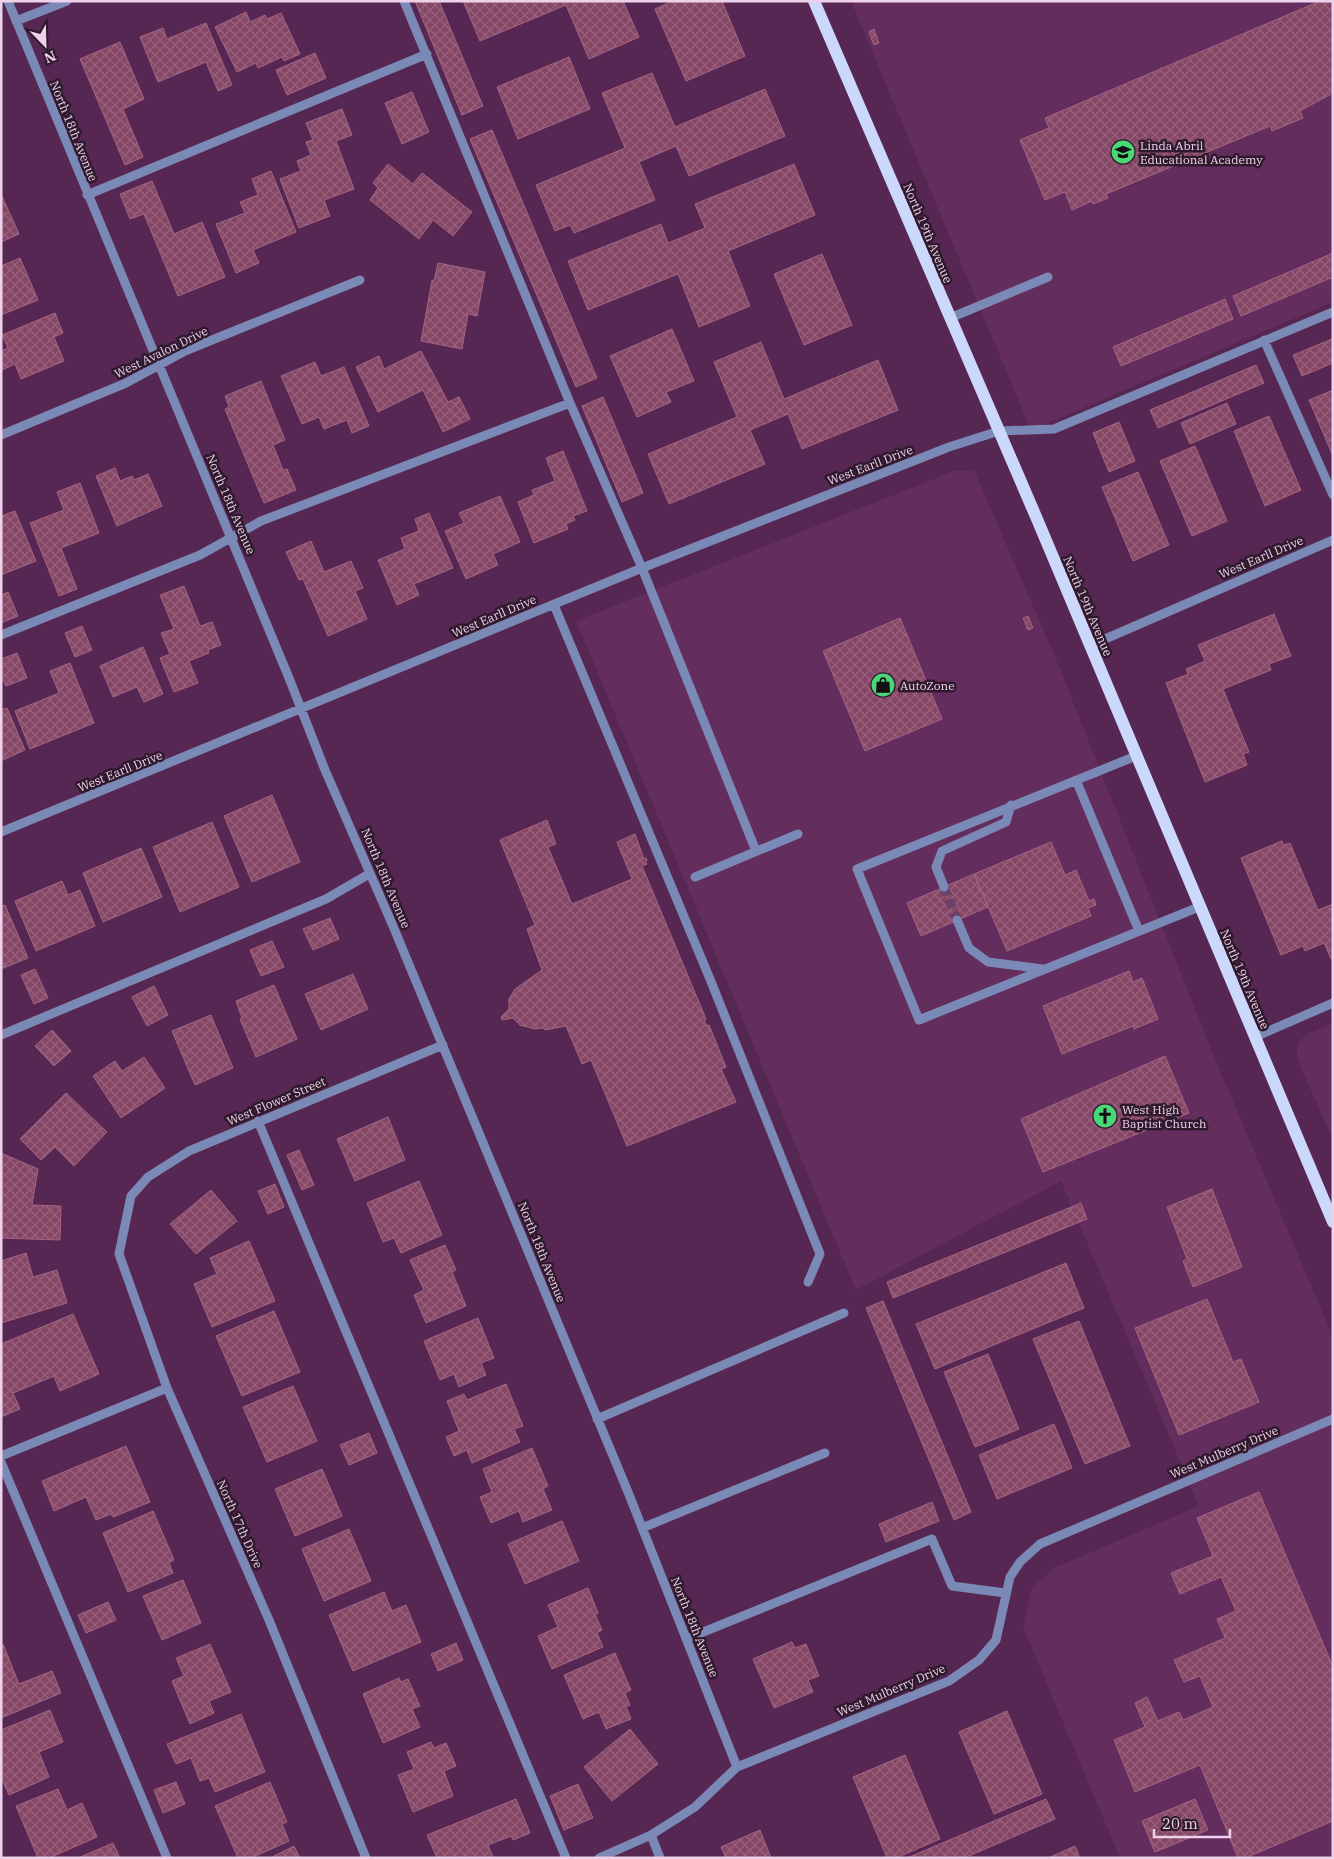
<svg xmlns="http://www.w3.org/2000/svg" width="1334" height="1859" font-family="'IBM Plex Serif',serif">
  <defs>
    <pattern id="building-cross-hatch" width="8" height="8" patternUnits="userSpaceOnUse" patternTransform="scale(1.25)"><rect width="8" height="8" fill="#854765"/><path d="M0 0l8 8M0 8l8-8" fill="none" stroke="#97607b"/></pattern>
  </defs>
  <rect width="100%" height="100%" fill="#562752"/>
  <path fill="#632d5e" d="M851,1h482v301l-302,128z
    M974,470l82,189 157,395 120,283v521h-213l-97,-231 9,-39 22,-20 145,-62 -138,-325 -205,109 -280,-669 378,-150z
    M1333,1023v117l-36,-81v-8l1,-8 9,-9z"/>
  <path fill="url(#building-cross-hatch)" stroke="#a56483" d="M415,1h24l44,105 -21,9z
    M463,1h160l16,36 -50,22 -23,-54 -86,36z
    M673,1h49l23,55 -59,25 -31,-72z
    M1320,1h13v92l-33,18 3,7 -31,13 -2,-5 -164,68 2,4 -15,6 -1,-3 -20,9 -7,-18 -20,8 -25,-60 29,-12 -4,-10z
    M246,12l4,10 15,-7 2,4 14,-6 19,41 -16,7 -2,-4 -24,11 -2,-5 -19,9 -22,-45z
    M206,23l26,62 -14,6 -12,-29 -48,20 -18,-45 23,-9 4,11z
    M874,29l5,14 -5,2 -5,-13z
    M120,42l24,57 -21,10 20,48 -18,8 -45,-106z
    M315,53l11,25 -39,17 -11,-25z
    M569,57l21,52 -72,30 -21,-52z
    M652,73l23,54 90,-38 20,47 -96,40 -13,-30 -37,16 16,38 -81,33 -4,-8 -15,6 -19,-46 89,-37 -23,-55z
    M412,92l17,40 -27,12 -17,-41z
    M342,109l10,26 -16,6 18,48 -30,11 6,16 -31,12 -19,-49 21,-8 -4,-10 14,-6 -5,-13 7,-2 -7,-17z
    M492,130l105,248 -21,9 -106,-248z
    M388,164l25,20 9,-11 50,39 -19,24 -20,-16 -14,19 -49,-39 8,-12 -5,-5z
    M794,164l21,51 -87,36 22,55 -51,21 -21,-53 -90,36 -20,-49 93,-37 7,19 37,-15 -10,-24z
    M271,171l25,61 -43,18 6,13 -23,10 -20,-49 29,-11 -5,-11 18,-7 -6,-16z
    M152,181l22,53 28,-12 23,55 -47,19 -34,-82 -14,5 -10,-25z
    M1,194l18,40 -18,8z
    M1333,253v24l-92,39 -8,-20z
    M822,254l30,71 -48,20 -30,-71z
    M20,258l18,42 -37,15v-49z
    M438,263l47,9 -8,44 -9,-2 -6,35 -41,-8 11,-61 2,1z
    M1225,299l8,20 -112,47 -8,-19z
    M55,313l8,20 -9,4 10,24 -43,18 -6,-15 -13,6 -1,-19 7,-3 -6,-13z
    M672,329l22,52 -28,11 5,10 -34,15 -27,-61z
    M1332,339l1,24 -31,13 -9,-21z
    M761,342l23,57 94,-39 20,50 -96,39 -14,-35 -38,16 15,34 -96,40 -21,-50 89,-37 -23,-55z
    M421,351l27,51 11,-5 11,22 -27,13 -20,-42 -45,22 -22,-45 23,-11 5,13z
    M315,362l6,14 23,-9 25,59 -17,7 -5,-13 -23,9 -5,-12 -17,7 -21,-48z
    M1256,365l8,18 -106,45 -8,-18z
    M261,381l24,59 -12,5 10,25 4,-1 9,21 -32,13 -39,-94 4,-2 -4,-11z
    M1333,390v66l-24,-56z
    M603,397l40,96 -21,9 -40,-96z
    M1227,403l9,21 -46,20 -9,-21z
    M1269,416l32,74 -36,16 -31,-75z
    M1119,422l16,39 -26,11 -16,-39z
    M1195,446l32,75 -35,15 -32,-75z
    M563,451l24,60 -14,5 2,4 -9,4 2,5 -34,14 -16,-41 16,-7 -2,-5 23,-9 -9,-23z
    M115,468l5,13 12,-5 2,4 14,-6 14,32 -45,20 -21,-50z
    M1138,472l31,73 -36,16 -31,-74z
    M80,483l19,50 -38,15 16,41 -18,7 -29,-73 34,-13 -7,-18z
    M500,496l20,46 -27,12 5,11 -32,14 -21,-48 19,-8 -5,-10z
    M15,511l21,50 -35,14v-59z
    M429,513l24,55 -39,16 5,11 -22,10 -19,-45 27,-11 -4,-11 18,-7 -4,-12z
    M311,541l13,31 27,-11 12,27 -8,3 12,28 -39,17 -25,-57 -4,1 -13,-28z
    M184,586l16,40 12,-4 9,23 -13,5 1,3 -20,8 9,22 -24,9 -14,-34 10,-4 -9,-21 13,-4 -14,-34z
    M8,592l10,24 -17,7v-28z
    M1274,614l17,42 -22,8 2,6 -48,19 26,63 -6,2 4,11 -42,17 -39,-99 22,-9 -2,-5 19,-8 -7,-16z
    M1028,616l5,12 -5,2 -5,-12z
    M900,618l42,101 -77,32 -42,-100z
    M82,626l10,24 -17,7 -10,-24z
    M143,647l20,47 -19,8 -7,-15 -24,10 -13,-31z
    M17,653l10,25 -21,8 -5,-10v-17z
    M70,663l24,60 -64,26 -15,-38 44,-18 -9,-22z
    M7,708l18,42 -24,11v-51z
    M272,795l28,67 -48,20 -28,-66z
    M547,820l9,24 -8,3 24,57 60,-25 -15,-37 18,-8 9,25 2,-1 1,3 -2,1 2,2 -5,2 64,153 -2,1 3,6 2,-1 17,42 -5,2 15,33 -109,44 -36,-86 -9,4 -16,-38 -21,4 -2,-2 -8,1 -15,-4 -7,-7 -11,2 -1,-3 8,-8v-10l6,-10 27,-19 -15,-41 8,-4 -35,-85z
    M212,822l27,65 -59,25 -27,-65z
    M1282,841l1,4 7,-2 28,67 15,-6v54l-2,1 -7,-16 -19,8 -2,-5 -22,9 -40,-97z
    M1051,842l14,33 11,-5 13,31 5,-2 2,6 -8,3 3,8 -84,35 -33,-77z
    M141,848l21,49 -59,25 -20,-49z
    M974,874l14,33 -67,29 -14,-33z
    M62,881l6,14 12,-5 15,36 -59,25 -21,-50z
    M5,905l23,53 -27,11v-63z
    M330,918l9,21 -26,11 -10,-21z
    M272,941l12,26 -23,9 -11,-26z
    M35,969l13,29 -14,6 -13,-29z
    M1129,971l4,11 9,-4 16,41 -24,10 -1,-3 -71,28 -19,-48z
    M353,974l15,35 -47,21 -16,-36z
    M274,985l23,54 -41,18 -16,-38 2,-1 -6,-17z
    M154,986l14,29 -21,11 -15,-29z
    M211,1015l22,53 -38,17 -23,-54z
    M52,1030l19,21 -17,15 -19,-20z
    M1165,1056l24,57 -146,59 -22,-53z
    M144,1057l21,31 -44,30 -28,-42 22,-15 7,10z
    M66,1093l41,39 -33,34 -19,-19 -14,13 -21,-21z
    M388,1117l17,43 -50,21 -18,-42z
    M299,1150l15,35 -12,5 -15,-35z
    M1,1153l37,16 -6,36 29,1 -1,34 -59,-2z
    M419,1181l23,54 -41,18 -7,-15 -11,4 -16,-39z
    M275,1184l9,23 -16,7 -10,-23z
    M1212,1189l30,78 -49,20 -10,-26 4,-2 -20,-52z
    M211,1190l26,31 -41,33 -26,-30z
    M1081,1203l6,16 -194,79 -6,-16z
    M249,1241l26,60 -63,26 -18,-43 23,-10 -7,-16z
    M445,1245l11,25 -4,2 14,34 -40,17 -12,-28 10,-5 -14,-30z
    M26,1253l7,24 24,-7 10,33 -66,20v-62z
    M1066,1263l18,45 -149,61 -19,-45z
    M1207,1299l26,63 8,-3 18,43 -80,33 -44,-107z
    M883,1301l88,211 -17,8 -88,-212z
    M274,1311l26,61 -58,24 -26,-60z
    M73,1314l26,60 -39,17 -6,-15 -41,17 7,16 -19,8v-73z
    M478,1318l16,40 -13,5 5,12 -27,12 -5,-13 -14,6 -16,-39z
    M1079,1321l51,125 -45,18 -52,-125z
    M988,1354l31,75 -44,18 -31,-75z
    M506,1384l17,42 -9,3 6,13 -48,21 -5,-13 -13,6 -8,-19 13,-6 -12,-30 17,-7 3,6z
    M293,1386l24,55 -50,21 -24,-55z
    M1054,1424l18,44 -75,31 -18,-44z
    M369,1433l8,20 -28,12 -9,-20z
    M126,1446l24,56 -37,15 -2,-3 -15,6 -10,-23 -32,14 -12,-30z
    M532,1448l16,38 -5,3 9,21 -29,12 -4,-11 -28,12 -11,-26 12,-5 -9,-23z
    M322,1469l20,47 -47,20 -20,-47z
    M1259,1492l74,175v154l-88,37h-7l-38,-93 -65,27 -21,-52 31,-13 -10,-24 12,-6 11,24 21,-9 4,8 30,-13 -13,-31 -16,6 -10,-22 51,-22 -8,-19 19,-8 -15,-34 -41,17 -9,-21 42,-17 -16,-38z
    M932,1502l7,19 -53,21 -7,-18z
    M153,1511l21,49 -5,3 4,10 -45,19 -25,-59z
    M562,1521l17,40 -54,23 -17,-40z
    M349,1529l22,52 -47,20 -22,-52z
    M183,1580l18,43 -39,17 -19,-44z
    M588,1588l10,25 -3,1 7,16 -5,3 6,14 -51,22 -14,-33 20,-9 -10,-22z
    M384,1592l8,19 14,-6 15,37 -68,29 -24,-56z
    M108,1602l8,18 -30,13 -8,-18z
    M792,1642l3,6 11,-4 13,32 -11,4 5,12 -39,16 -21,-49z
    M456,1643l7,17 -25,11 -7,-17z
    M3,1644l16,40 33,-13 9,22 -60,25z
    M210,1644l21,48 -22,9 5,12 -24,11 -18,-43 12,-5 -8,-18z
    M615,1653l16,37 -6,3 5,12 -4,2 5,12 -25,10 -7,-17 -16,7 -19,-44z
    M399,1678l2,4 7,-3 12,27 -8,3 8,18 -37,16 -20,-49z
    M50,1710l13,32 -24,10 10,25 -40,18 -8,-18v-47z
    M1007,1711l35,83 -48,20 -35,-82z
    M241,1714l24,58 -50,20 -6,-14 -9,3 -9,-23 -15,6 -9,-20z
    M630,1729l28,35 -46,37 -28,-34z
    M431,1742l3,6 12,-5 10,23 -12,5 9,25 -40,16 -15,-37 16,-6 -7,-17z
    M905,1755l35,84 -44,19h-9l-34,-81z
    M176,1782l9,22 -22,9 -9,-23z
    M270,1782l17,40 -5,2 7,17 -38,17h-13l-23,-52z
    M578,1784l15,34 -29,12 -14,-34z
    M58,1789l9,21 15,-7 15,34 -48,21h-11l-22,-52z
    M516,1799l14,34 -17,7 -2,-4 -23,9 5,12 -2,1h-54l-10,-23z
    M1046,1799l9,20 -91,39h-57z
    M1195,1799l13,31 -53,22 -13,-31z
    M760,1830l11,28h-45l-5,-11z
    M113,1843l7,15h-42z
    M294,1846l6,12h-30z
    M1075,1846l5,12h-32z"/>
  <g fill="none" stroke-linecap="round" stroke-linejoin="round">
    <path stroke="#6d4069" stroke-width="9" stroke-dasharray="9 4.5" stroke-linecap="butt" d="M944,887l13,33"/>
    <path stroke="#7a89b5" stroke-width="9" d="M8,1l281,677 36,92 68,156 235,566 109,275
      M404,1l166,402 72,165 114,283
      M16,21l51,-20
      M87,195l340,-141
      M950,318l98,-41
      M1264,340l69,155
      M1,435l125,-52 59,-32 175,-71
      M554,605l156,374 110,275 -12,28
      M1,635l199,-80 61,-34 309,-118
      M1089,646l244,-106
      M1136,756l-279,113 62,151 280,-113
      M1076,780l63,151
      M1,832l641,-264 307,-121 50,-16 55,-2 279,-117
      M695,877l103,-43
      M944,887l-8,-20 6,-16 64,-29 5,-17
      M957,920l12,28 19,14 55,7
      M1,1035l325,-136 43,-25
      M1255,1037l78,-34
      M258,1121l308,737
      M597,1419l247,-106
      M1,1456l166,-68
      M1,1462l166,396
      M642,1528l183,-75
      M686,1639l246,-100 20,47 53,7
      M651,1835l9,23
      M366,1858l-97,-238 -102,-232 -48,-134 12,-58 17,-19 41,-26 254,-106
      M599,1858l52,-23 44,-28 42,-40 212,-86 30,-21 17,-20 14,-63 10,-15 20,-18 293,-125"/>
    <path stroke="#cbd8fc" stroke-width="12" d="M814,1l223,518 296,703"/>
  </g>
  <defs>
    <symbol id="school-disc" viewBox="-11 -11 22 22"><circle r="9.5" fill="#4ad777" stroke="#2f1a2d"/><path d="M0-5L7-2L0 1L-7-2ZM-4 1L0 2.5L4 1V4Q0 6-4 4Z" fill="#111"/></symbol>
    <symbol id="shop-disc" viewBox="-11 -11 22 22"><circle r="9.5" fill="#4ad777" stroke="#2f1a2d"/><path d="M-5-2.5h2.3a2.7 3.5 0 0 1 5.4 0H5L5.5 6h-11ZM-1.5-2.5h3a1.5 2.3 0 0 0-3 0Z" fill="#111"/></symbol>
    <symbol id="church-disc" viewBox="-11 -11 22 22"><circle r="9.5" fill="#4ad777" stroke="#2f1a2d"/><path d="M-1.2-6h2.4v3.5h3.3v2.4h-3.3V6h-2.4V-.1h-3.3v-2.4h3.3Z" fill="#111"/></symbol>
  </defs>
  <g fill-rule="evenodd">
    <use href="#school-disc" x="1109" y="138" width="28" height="28"/>
    <use href="#shop-disc" x="869" y="671" width="28" height="28"/>
    <use href="#church-disc" x="1091" y="1102" width="28" height="28"/>
  </g>
  <g text-anchor="middle" dominant-baseline="central" stroke-width="5" stroke-linejoin="round" paint-order="stroke">
    <g font-size="12" fill="#eed1ea" stroke="#2f1a2d">
      <text transform="translate(74 131) rotate(68)">North 18th Avenue</text>
      <text transform="translate(928 233) rotate(67)">North 19th Avenue</text>
      <text transform="translate(161 352) rotate(-26)">West Avalon Drive</text>
      <text transform="translate(870 465) rotate(-21)">West Earll Drive</text>
      <text transform="translate(231 504) rotate(67)">North 18th Avenue</text>
      <text transform="translate(1261 557) rotate(-23)">West Earll Drive</text>
      <text transform="translate(1088 606) rotate(67)">North 19th Avenue</text>
      <text transform="translate(494 616) rotate(-23)">West Earll Drive</text>
      <text transform="translate(120 771) rotate(-22)">West Earll Drive</text>
      <text transform="translate(386 878) rotate(67)">North 18th Avenue</text>
      <text transform="translate(1245 979) rotate(67)">North 19th Avenue</text>
      <text transform="translate(276 1101) rotate(-23)">West Flower Street</text>
      <text transform="translate(542 1252) rotate(68)">North 18th Avenue</text>
      <text transform="translate(1224 1452) rotate(-23)">West Mulberry Drive</text>
      <text transform="translate(240 1524) rotate(66)">North 17th Drive</text>
      <text transform="translate(695 1627) rotate(68)">North 18th Avenue</text>
      <text transform="translate(891 1690) rotate(-23)">West Mulberry Drive</text>
    </g>
    <g font-size="12" fill="#eed1ea" stroke="#2f1a2d" text-anchor="start">
      <text x="1140" y="145">Linda Abril<tspan x="1140" dy="14">Educational Academy</tspan></text>
      <text x="900" y="685">AutoZone</text>
      <text x="1122" y="1109">West High<tspan x="1122" dy="14">Baptist Church</tspan></text>
    </g>
  </g>
  <rect width="1334" height="1859" fill="none" stroke="#eed1ea" stroke-width="5"/>
  <g transform="translate(45 45) rotate(157)" stroke="#2f1a2d" stroke-width="4" paint-order="stroke">
  <path d="M0-4L9 19L0 12L-9 19Z" fill="#eed1ea"/>
  <text y="-8" font-size="14" font-weight="bold" text-anchor="middle" fill="#eed1ea">N</text>
  </g>
  <path d="M1154 1829v8h76v-8" fill="none" stroke="#eed1ea" stroke-width="2.5"/>
  <text x="1162" y="1829" font-size="15" fill="#eed1ea" stroke="#2f1a2d" stroke-width="4" paint-order="stroke">20 m</text>
</svg>
